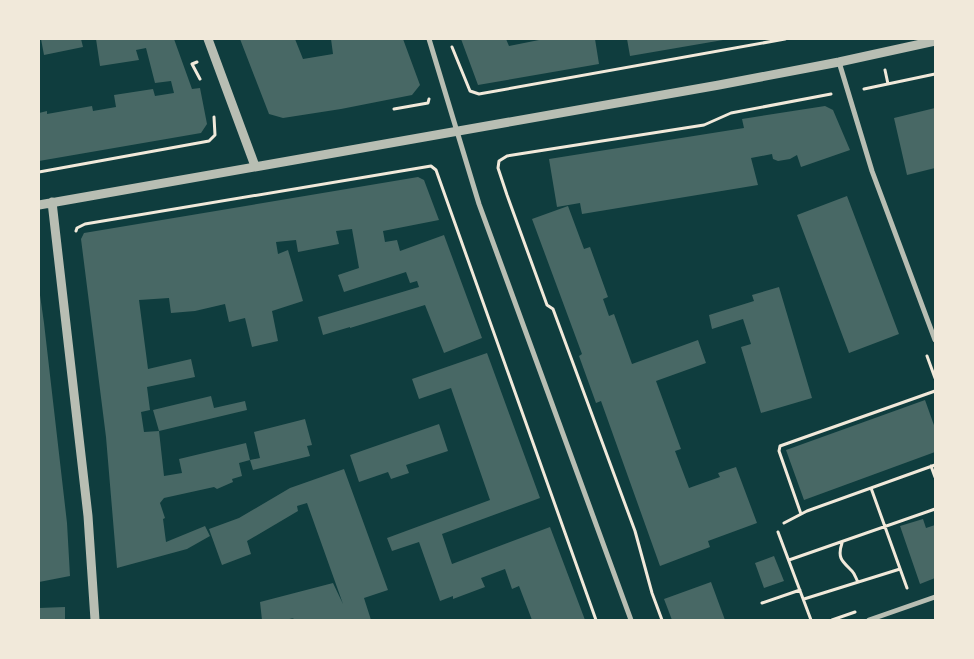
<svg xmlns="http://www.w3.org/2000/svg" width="974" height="659" font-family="Quicksand,sans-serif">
  <rect width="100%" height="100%" fill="#0f3d3e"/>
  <path fill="#486865" d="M41,39h40l2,8 -39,8z
    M96,39h78l18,50 8,-1 7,36 -6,9 -162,28v-48l8,-2v3l45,-8 1,5 23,-4 -2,-12 39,-6 2,7 19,-3 -3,-12 -16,2 -9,-35 -10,2 3,10 -39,6z
    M240,39h55l8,20 30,-5 -2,-15h72l17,46 -8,10 -71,14 -58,9 -14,-4z
    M461,39h45l3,7 35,-7h51l4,25 -121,21z
    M627,39h96v1l-93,16z
    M825,106l8,4 17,40 -49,17 -4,-12 -7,4 -12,2 -5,-2 -1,-5 -21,4 7,27 -176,29 -2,-11 -23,4 -8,-48 195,-31 -2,-9z
    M935,108v60l-28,7 -13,-57z
    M418,177l6,3 15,40 -56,11 2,11 12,-2 3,11 44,-16 38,103 -38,15 -19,-48 -75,23v-1l-27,8 -5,-18 101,-30 -2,-6 -7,2 -4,-11 -62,20 -6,-17 21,-7 -7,-39 -16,2 3,13 -41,8 -2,-12 -20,2 2,12 10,-4 15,51 -31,10 6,30 -26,6 -7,-29 -16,4 -4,-18 -30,7 -24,2 -2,-15 -30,2 9,69 43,-10 4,18 -48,10 3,23 -9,2 3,20 15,-1 -6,-21 58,-14 3,12 31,-7 2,9 -88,21 5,45 18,-3 -3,-14 67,-16 4,17 10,-2 -6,-26 51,-13 7,26 -5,1 3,10 -57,14 -3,-10 -11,3 3,13 -10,3 1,3 -16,7 -3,-2 -50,11 -4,5 5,15 -2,1 3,23 39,-16 5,10 -23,13 -70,19 -11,-131 -25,-198 3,-6z
    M847,196l52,138 -50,19 -52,-138z
    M568,206l16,43 6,-2 18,50 -5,2 6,17 5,-2 18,50 66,-24 8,23 -50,18 25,68 -6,2 14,37 31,-11 -2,-4 18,-6 21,56 -49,18 2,6 -50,19 -59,-165 -5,2 -17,-47 3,-2 -50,-135z
    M779,287l33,111 -51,15 -20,-66 10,-3 -8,-25 -31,10 -3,-14 45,-14 -2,-6z
    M39,288l5,35 23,200 3,53 -31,6z
    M487,353l53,145 -98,36 10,30 98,-37 35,93h-53l-13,-34 -7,3 -7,-20 -24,9 4,9 -32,12v-3l-13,5 -21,-59 -27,9 -5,-13 103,-38 -39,-112 -32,11 -7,-20z
    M925,400l10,28v24l-131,48 -18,-50z
    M439,424l9,27 -42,14 3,8 -18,6 -3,-7 -29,10 -9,-27z
    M344,469l44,121 -24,8 7,22h-81l4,-2 -9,2h-23l-2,-18 73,-19 10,21 -36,-101 -10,3 1,5 -51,30 4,13 -29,11 -13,-36 30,-11 51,-30z
    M923,519l3,9 9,-3v53l-15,6 -20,-58z
    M774,556l10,25 -20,7 -9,-25z
    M711,582l14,38h-53l-8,-21z
    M65,607v13h-26v-12z"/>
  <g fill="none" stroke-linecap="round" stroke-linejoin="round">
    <path stroke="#f1e9da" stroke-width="3" d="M452,47l18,44 9,3 306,-55
      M197,62l-5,2 8,15
      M885,70l3,14
      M864,89l71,-15
      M394,109l34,-6 1,-4
      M39,172l170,-31 6,-6 -1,-18
      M76,231l1,-3 8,-4 346,-58 5,4 160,450
      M927,356l8,22
      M931,466l4,11
      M871,488l36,100
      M801,514l-22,-63 1,-5 155,-55
      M784,523l23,-12 128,-46
      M778,532l33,88
      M842,543c-5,15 0,18 10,28 3,3 4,8 6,11
      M789,560l146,-51
      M804,599l96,-30
      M762,603l38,-13
      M662,620l-10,-27 -17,-62 -82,-222 -6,-4 -40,-110 -9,-27 1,-7 8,-5 12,-2 185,-29 27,-12 100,-19
      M832,620l23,-8"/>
    <path stroke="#b8beb3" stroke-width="5" d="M429,39l50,165 152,416
      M839,62l33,109 63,169
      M869,620l66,-23"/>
    <path stroke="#b8beb3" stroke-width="9" d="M208,39l47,127
      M52,202l36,314 7,104
      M39,205l680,-120 120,-23 96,-21"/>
  </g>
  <rect width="974" height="659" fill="none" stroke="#f1e9da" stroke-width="80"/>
</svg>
